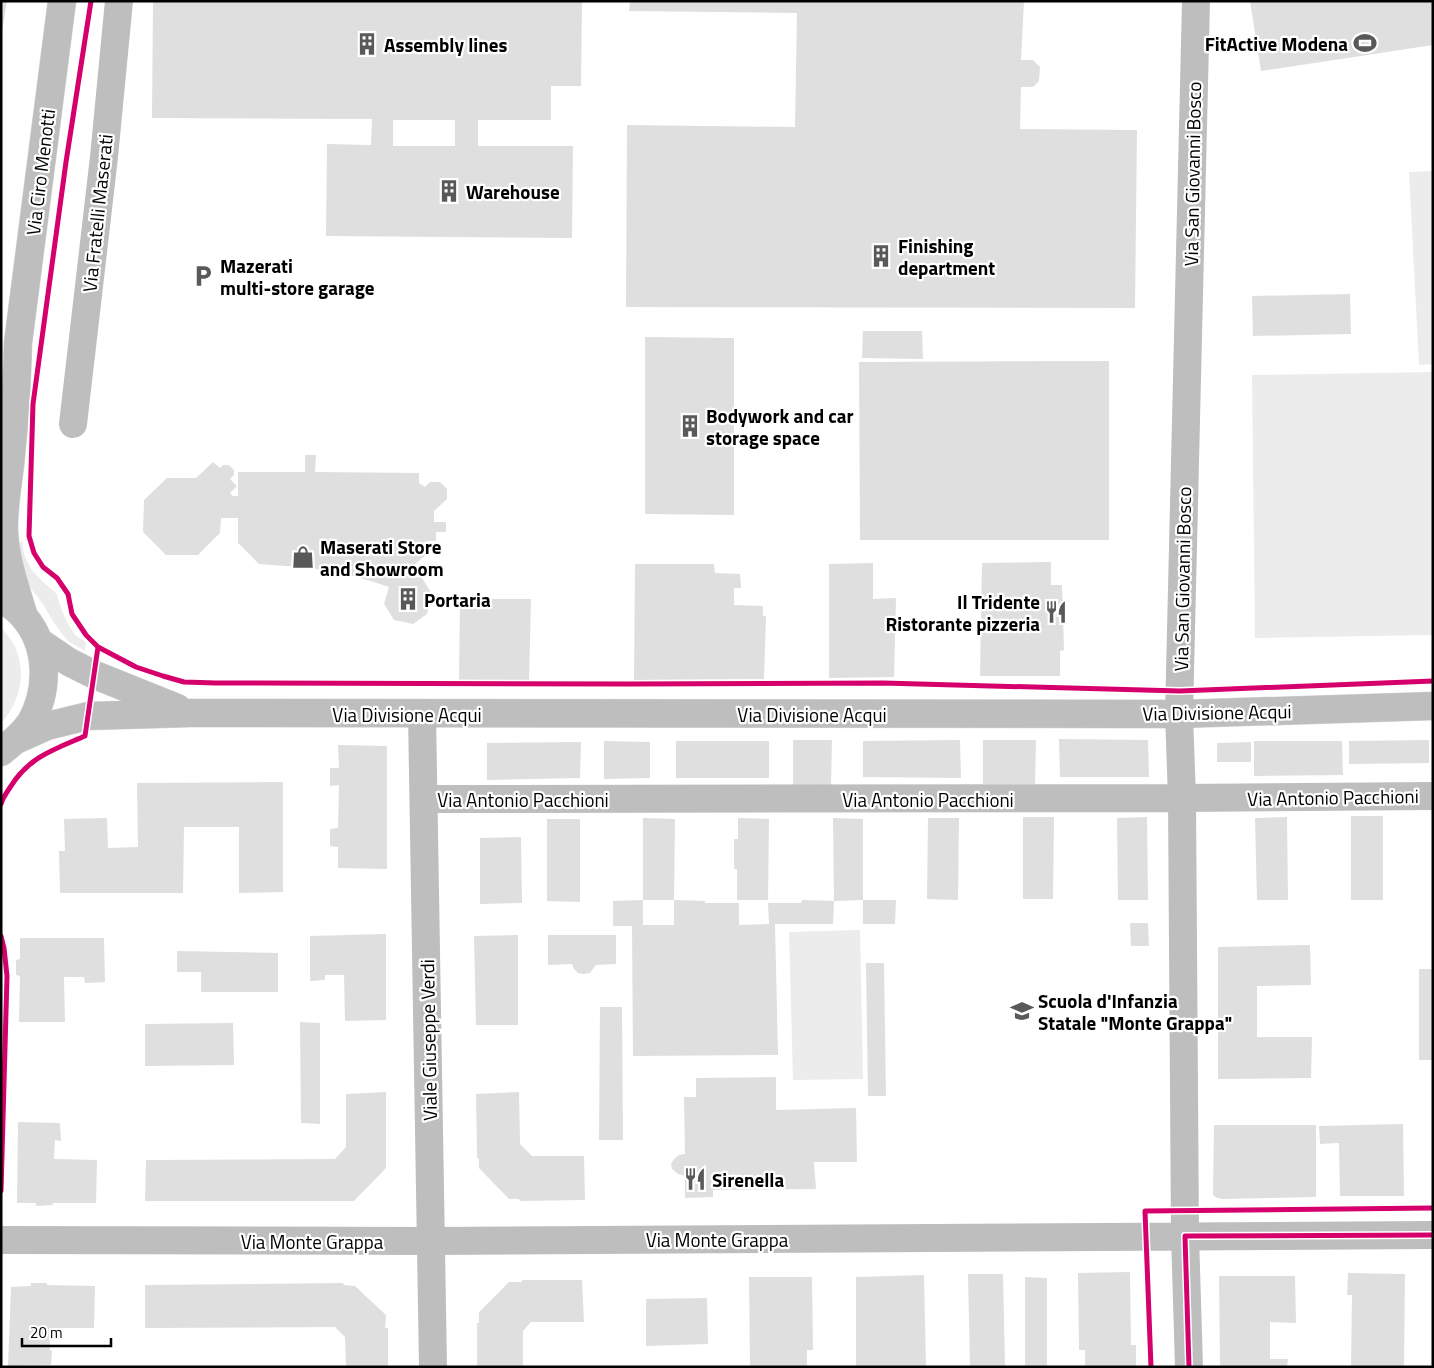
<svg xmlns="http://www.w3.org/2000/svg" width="1434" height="1368" font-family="'Titillium Web',sans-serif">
  <rect width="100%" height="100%" fill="#fff"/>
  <path fill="#ececec" d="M1433,171v193l-14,1 -10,-193z
    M1433,372v263l-178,3 -3,-263z
    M13,541l9,1 2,12 7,15 12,13 11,9 3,4 5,16 6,13 7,11 11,7 -1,9 -17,-10 -6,-7 -8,-11 -11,-19 -18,-23z
    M1,628c28,26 25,68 0,95z
    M860,930l3,149 -70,1 -4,-148z"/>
  <path fill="#dfdfdf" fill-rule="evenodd" d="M1,1h6l-5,30h-1z
    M153,1h429l-1,85h-30v34h-73v26h95l-1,92 -246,-2 1,-92 44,1 1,-26 -220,-1zM393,120h62v26h-62z
    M630,1h394l-3,59h12l7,7 -1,14 -6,6h-12l-1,42 117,1 -2,178 -509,-1 1,-182 168,2 2,-114 -168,-2z
    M1250,1h183v44l-172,26z
    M1350,294l1,40 -98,2 -1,-40z
    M863,331h59l1,28 -61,-1z
    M645,337l89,1v177l-89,-1z
    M1109,361v179h-249l-1,-178z
    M305,455h11l-1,17 104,1v10l6,4 5,-5h10l7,7v10l-13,12v11h12v10h-10v9h-9l-1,14 -24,20 20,3 10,16 -5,20 -14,10 -19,-4 -10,-16 5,-17 -18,-6 -39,-10 -33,-4 -40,-3 -21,-21v-25h-17l-1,15 -22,22h-32l-23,-23 1,-32 23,-22h29l17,-16 7,6 3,-3h6l5,5v5l-4,4 7,7 -7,7 3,3h5v-24h67z
    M1051,562v23h11l2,65 -4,1v25h-80l2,-113z
    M873,563v36l23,-1 -2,79 -65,1v-114z
    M635,564h79l1,9 25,1 1,14h-7v17l29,1v10h3l-2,63 -130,1z
    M460,599h71l-2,82h-70z
    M1059,739l89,1 1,37h-89z
    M793,740h39l-1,45h-38z
    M960,740l1,38 -98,-1v-36z
    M983,740h53l-1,44h-52z
    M1429,740v23l-80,1v-23z
    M604,741l46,1v36l-46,1z
    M676,741h93v37h-93z
    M1254,741h88l1,34 -89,1z
    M581,742l-1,36 -93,2v-37z
    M1251,742v20h-34v-19z
    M338,745l49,1v123l-49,-1v-21l-8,-1v-17l8,-1 1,-43 -9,1v-18h9z
    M283,782v110l-44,1v-66h-55l-1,66h-123l-1,-42h6l-1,-32 43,-1 1,30 30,-1 -1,-64z
    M1351,816h32v84h-32z
    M1023,817h31l-1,82h-30z
    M1147,817l1,83h-30l-1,-82z
    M1287,817l1,83h-31l-2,-82z
    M643,818l32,1 -1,81h-31z
    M738,818l31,1 -1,81h-31v-31h-3v-30h4z
    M833,818l30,1v81h33l-1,24h-32v-24l-29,1z
    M928,818h31l-1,82 -31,-1z
    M547,819h33v83l-33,-1z
    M521,837l1,66 -42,1v-66z
    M643,900v25h31v-25l31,1v2h34v22l30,-1 -1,-21h33l1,-3 32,1 -1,23h-58l3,131 -145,1 -1,-130h-19v-25z
    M1130,923h18l1,23h-18z
    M386,934v86l-41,1 -1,-46h-19v5l-15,1v-45z
    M518,935v90h-42l-2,-89z
    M548,935h68v29l-20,1 -6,8 -6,1 -6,-1 -4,-4 -2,-5 -24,1z
    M20,938h84l1,44 -20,1 -1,-6h-20l1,45h-46l1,-46 -4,-1v-15l4,-1z
    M1310,945l1,40 -54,1v51h55l-1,41 -93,1v-132z
    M177,951l101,2v39h-77v-20h-24z
    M866,963h18l2,133h-18z
    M1419,969h14v91h-14z
    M600,1007h22l1,133h-24z
    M300,1022l20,1v101l-19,-1z
    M233,1023l1,42 -89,1v-42z
    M776,1077v33l80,-2 1,54h-43l2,27 -103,1v7l-28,1v-22l-7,-2 -6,-5 -1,-5 3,-5 5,-4 6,-1 -1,-57h12v-19z
    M386,1092v76l-32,33h-209l1,-41 189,-1 11,-12v-53z
    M519,1092l1,52 12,12h52l1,44 -65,1 -1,-2h-10l-30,-31v-9l-2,-1v-7l-1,-57z
    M18,1122l42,1 1,18 -6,-1 -1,19 43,1 -1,43h-43v2l-17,1v-3h-19z
    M1403,1124l1,72h-64l-1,-53 -19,1 -1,-18z
    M1214,1125h102v72l-94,2 -5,-1 -4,-3z
    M1130,1272l1,73h5v22h-51v-17h-6l-1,-77z
    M1348,1273l57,1 -1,93h-53l1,-72h-5z
    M968,1274h35l2,93h-35z
    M924,1275l2,92h-70v-90z
    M1219,1276h76l1,47 -26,-1v37h18l-1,8h-67z
    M749,1277h63l1,73h-6v17h-57z
    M1025,1277l22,1v89h-22z
    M522,1280h60l2,42h-53l-8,9v36h-46v-44h2v-11l30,-30h13z
    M31,1283h16v2l48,1 -1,42h-44v22l2,1 -1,14 -43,1 3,-79 20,-1z
    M343,1283l1,2 11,1 31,29 -1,13h3v39h-42l-1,-30 -10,-10 -190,1v-43z
    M707,1298l1,46 -62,2v-47z"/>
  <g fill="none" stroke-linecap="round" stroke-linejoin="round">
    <defs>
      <path id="major" d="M24,617c-8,-27 -19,-58 -20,-86 -1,-26 5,-51 7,-76 4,-38 6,-74 7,-112l44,-342
        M38,641l31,21 26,13 82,33
        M18,739l29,-13 41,-10 103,-3 988,1 254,-8
        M1,752c11,-9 22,-18 30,-30 18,-32 18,-76 -7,-105 -4,-5 -9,-9 -14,-13"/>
    </defs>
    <use href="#major" stroke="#dbdbdb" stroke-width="29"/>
    <path stroke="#bebebe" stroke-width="28" d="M73,424l31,-267 15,-156
      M422,714l11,653
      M424,799l758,-1 251,-2
      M1,1240l431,1 1001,-6
      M1189,1367l-4,-131 -3,-438 -3,-84 17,-713"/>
    <use href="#major" stroke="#bebebe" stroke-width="28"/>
    <defs>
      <path id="cycleway" d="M91,1l-25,161 -33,242 -4,132 5,17 9,14 14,11 11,16 4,20 14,21 12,12 38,20 27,9 21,6 32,1 413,1 254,-1 297,8 253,-10
        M1,804c2,-7 6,-12 10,-18 18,-29 44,-37 74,-50l13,-89
        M1,936l3,12 3,28 -6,215
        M1151,1367l-6,-156 288,-3
        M1189,1367l-4,-131 248,-1"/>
    </defs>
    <use href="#cycleway" stroke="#fff" stroke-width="8"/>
    <use href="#cycleway" stroke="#d6006c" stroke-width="5"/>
  </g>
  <defs>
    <symbol id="stadium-bare" viewBox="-9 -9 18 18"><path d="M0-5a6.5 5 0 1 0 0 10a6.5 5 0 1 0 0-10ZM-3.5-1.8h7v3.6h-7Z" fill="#595959" stroke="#fff" stroke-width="2.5" paint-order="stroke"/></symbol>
    <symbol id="building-bare" viewBox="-9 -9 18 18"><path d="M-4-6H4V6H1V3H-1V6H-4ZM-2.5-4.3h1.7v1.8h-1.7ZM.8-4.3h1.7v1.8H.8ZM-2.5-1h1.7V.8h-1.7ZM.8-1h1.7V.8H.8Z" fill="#595959" stroke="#fff" stroke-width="2.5" paint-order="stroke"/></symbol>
    <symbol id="parking-bare" viewBox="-9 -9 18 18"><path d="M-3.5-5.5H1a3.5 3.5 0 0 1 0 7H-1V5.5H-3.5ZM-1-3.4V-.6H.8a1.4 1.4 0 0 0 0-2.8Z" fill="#595959" stroke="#fff" stroke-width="2.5" paint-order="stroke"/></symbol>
    <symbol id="shop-bare" viewBox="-9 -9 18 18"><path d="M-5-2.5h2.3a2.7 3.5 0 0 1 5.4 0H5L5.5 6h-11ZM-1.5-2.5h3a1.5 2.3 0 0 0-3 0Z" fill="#595959" stroke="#fff" stroke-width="2.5" paint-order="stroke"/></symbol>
    <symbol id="restaurant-bare" viewBox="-9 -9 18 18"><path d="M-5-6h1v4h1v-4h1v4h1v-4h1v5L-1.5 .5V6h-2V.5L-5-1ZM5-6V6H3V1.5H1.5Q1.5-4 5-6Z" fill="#595959" stroke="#fff" stroke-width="2.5" paint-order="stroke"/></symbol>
    <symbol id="school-bare" viewBox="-9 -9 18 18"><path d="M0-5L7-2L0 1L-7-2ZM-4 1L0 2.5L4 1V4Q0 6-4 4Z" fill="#595959" stroke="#fff" stroke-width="2.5" paint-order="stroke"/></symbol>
  </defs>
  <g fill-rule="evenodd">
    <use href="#stadium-bare" x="1349" y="27" width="32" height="32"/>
    <use href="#building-bare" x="351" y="28" width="32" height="32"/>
    <use href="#building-bare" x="433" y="175" width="32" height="32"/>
    <use href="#building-bare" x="865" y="240" width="32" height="32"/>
    <use href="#parking-bare" x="187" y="260" width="32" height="32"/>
    <use href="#building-bare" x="674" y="410" width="32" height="32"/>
    <use href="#shop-bare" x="287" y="541" width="32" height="32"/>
    <use href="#building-bare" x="392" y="583" width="32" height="32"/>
    <use href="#restaurant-bare" x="1040" y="596" width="32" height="32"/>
    <use href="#school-bare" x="1006" y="995" width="32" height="32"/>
    <use href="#restaurant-bare" x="679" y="1163" width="32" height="32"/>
  </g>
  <g text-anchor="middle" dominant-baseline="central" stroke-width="4.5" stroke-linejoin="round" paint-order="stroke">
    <g font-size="19" font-weight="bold" fill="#000" stroke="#fff" text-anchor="start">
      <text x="1348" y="43" text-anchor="end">FitActive Modena</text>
      <text x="384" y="44">Assembly lines</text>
      <text x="466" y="191">Warehouse</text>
      <text x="898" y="245">Finishing<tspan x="898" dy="22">department</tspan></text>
      <text x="220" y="265">Mazerati<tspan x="220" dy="22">multi-store garage</tspan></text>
      <text x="706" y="415">Bodywork and car<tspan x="706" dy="22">storage space</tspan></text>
      <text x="320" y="546">Maserati Store<tspan x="320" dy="22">and Showroom</tspan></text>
      <text x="424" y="599">Portaria</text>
      <text x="1040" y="601" text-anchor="end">Il Tridente<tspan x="1040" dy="22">Ristorante pizzeria</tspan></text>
      <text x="1038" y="1000">Scuola d'Infanzia<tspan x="1038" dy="22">Statale "Monte Grappa"</tspan></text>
      <text x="712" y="1179">Sirenella</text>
    </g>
    <g font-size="19" fill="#000" stroke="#fff">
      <text transform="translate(40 172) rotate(-83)">Via Ciro Menotti</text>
      <text transform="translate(1192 174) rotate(-89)">Via San Giovanni Bosco</text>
      <text transform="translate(97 213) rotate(-84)">Via Fratelli Maserati</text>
      <text transform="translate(1182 579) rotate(-89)">Via San Giovanni Bosco</text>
      <text transform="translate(1217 712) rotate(-1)">Via Divisione Acqui</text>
      <text x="407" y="714">Via Divisione Acqui</text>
      <text x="812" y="714">Via Divisione Acqui</text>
      <text transform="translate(1333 797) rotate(-1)">Via Antonio Pacchioni</text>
      <text x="523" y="799">Via Antonio Pacchioni</text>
      <text x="928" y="799">Via Antonio Pacchioni</text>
      <text transform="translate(428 1040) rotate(-91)">Viale Giuseppe Verdi</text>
      <text x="717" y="1239">Via Monte Grappa</text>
      <text x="312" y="1241">Via Monte Grappa</text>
    </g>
  </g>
  <rect width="1434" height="1368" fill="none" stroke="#000000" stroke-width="5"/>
  <path d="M22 1338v8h89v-8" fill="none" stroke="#000000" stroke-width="2.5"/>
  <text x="30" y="1338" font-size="15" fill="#000000" stroke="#ffffff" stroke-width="4" paint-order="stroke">20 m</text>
</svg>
